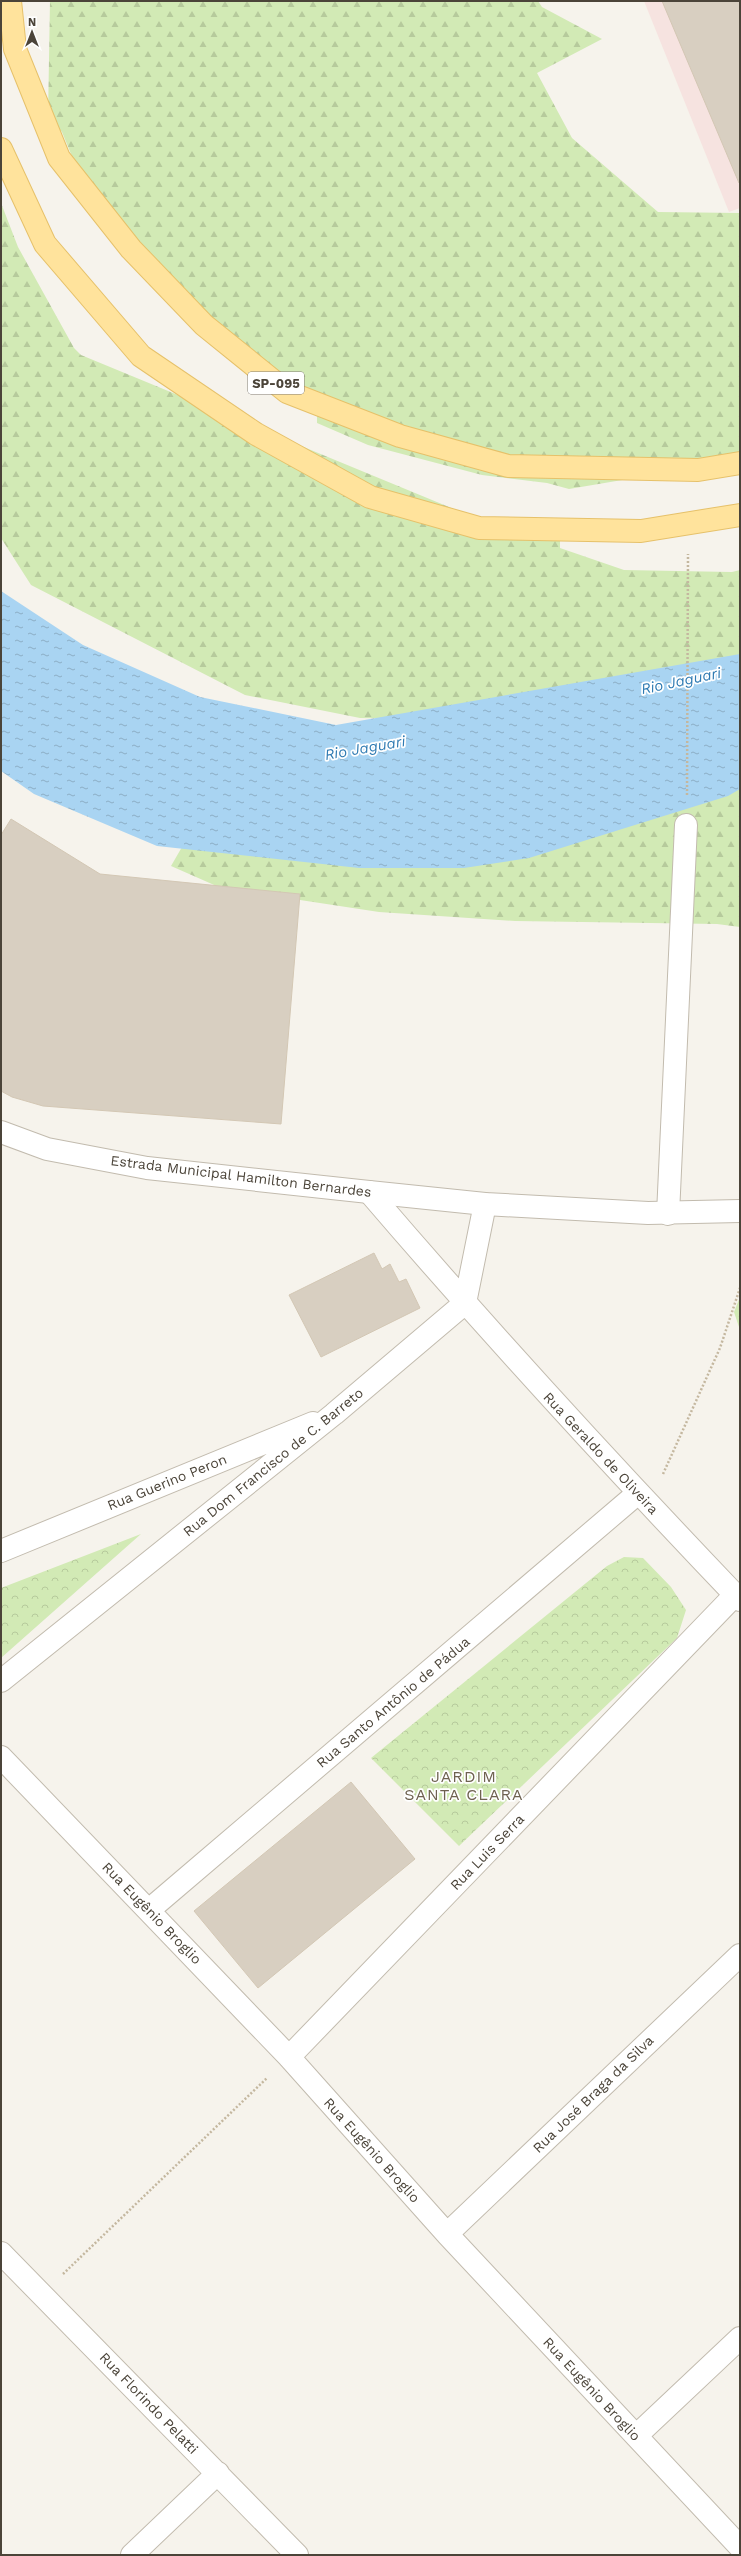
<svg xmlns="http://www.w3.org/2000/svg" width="741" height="2556" font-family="'Work Sans',sans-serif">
  <defs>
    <pattern id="forest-firs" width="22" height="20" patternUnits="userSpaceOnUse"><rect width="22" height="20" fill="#d2eab5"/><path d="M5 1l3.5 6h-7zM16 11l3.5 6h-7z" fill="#b6ca9c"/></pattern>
    <pattern id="park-crowns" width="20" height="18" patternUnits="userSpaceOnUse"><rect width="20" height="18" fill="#d2eab5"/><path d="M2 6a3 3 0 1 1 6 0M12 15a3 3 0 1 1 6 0" fill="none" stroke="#b6ca9c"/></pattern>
    <pattern id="water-ripples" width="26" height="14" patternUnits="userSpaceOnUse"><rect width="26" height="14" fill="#a9d4f2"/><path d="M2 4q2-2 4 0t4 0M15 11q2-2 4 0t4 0" fill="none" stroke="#8caec5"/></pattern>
  </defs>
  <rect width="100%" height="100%" fill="#f6f3ec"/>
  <path fill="#f6e3e0" d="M644,1h96v207l-11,4z"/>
  <path fill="url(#forest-firs)" d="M50,1h488l4,6 60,32 -65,34 35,65 86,74 82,1v242l-100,22 -71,12 -22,-6 -65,-8 -114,-30 -51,-22v-7l-170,-139 -64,-94 -21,-51 -14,-15z
    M1,203l17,44 56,101 7,7 414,171 65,15v7l64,22 108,2 8,-2v124l-172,27 -208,-3 -115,-23 -214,-110 -30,-47z
    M740,770v157l-23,-3 -202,-3 -136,-9 -158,-24 -50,-22 37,-64z
    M740,1297v33l-6,-18z"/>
  <path fill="url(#park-crowns)" d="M141,1534l-140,124v-70z
    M624,1557l19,1 28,29 15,23 -9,28 -218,208 -88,-88 236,-192z"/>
  <path fill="url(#water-ripples)" d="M1,591l82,54 117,52 136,28 404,-71v135l-12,7 -199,62 -65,10h-105l-202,-22 -123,-52 -33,-23z"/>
  <path fill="#d8cfc1" stroke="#d3c7b4" d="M662,1h78v181l-1,1z
    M11,819l89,55 200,20 -19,230 -238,-18 -31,-9 -11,-6v-256z
    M374,1253l8,16 8,-5 9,18 7,-3 14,29 -99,49 -32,-62z
    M351,1782l64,77 -157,129 -64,-77z"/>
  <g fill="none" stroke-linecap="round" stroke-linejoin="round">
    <defs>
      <path id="minor" d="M369,1192c120,140 244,275 371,408
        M668,1214l18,-389
        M1,1551l312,-128
        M1,1681l333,-267 131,-111 20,-99
        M1,1757l288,300 158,177 293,313
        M149,1910l489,-417
        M289,2057l446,-462
        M447,2234l293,-279
        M1,2253l296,302
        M636,2436l104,-98
        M132,2555l86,-82"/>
      <path id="tertiary" d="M1,1132l46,17 100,19 222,24 116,12 163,9 92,-2"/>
      <path id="primary" d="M10,1l5,48 44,109 72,91 73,76 83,67 113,44 108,30 190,4 42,-7
        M1,149l44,95 96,112 115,78 114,63 109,31 162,3 99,-16"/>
    </defs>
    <use href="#minor" stroke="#c2bbae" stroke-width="24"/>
    <use href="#tertiary" stroke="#c2bbae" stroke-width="24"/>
    <use href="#primary" stroke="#e6c16a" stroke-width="24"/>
    <path stroke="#c4b79f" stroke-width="2.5" stroke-dasharray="2 2" stroke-linecap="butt" d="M687,795l1,-241
      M663,1474l57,-126 20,-60
      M63,2274l204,-196"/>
    <use href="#minor" stroke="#fff" stroke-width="22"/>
    <use href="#tertiary" stroke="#fff" stroke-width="22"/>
    <use href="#primary" stroke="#ffe39c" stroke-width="22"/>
  </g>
  <g text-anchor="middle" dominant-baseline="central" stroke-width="3.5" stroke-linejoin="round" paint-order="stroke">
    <rect fill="#fff" stroke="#817c74" stroke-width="1" x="248" y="372" width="56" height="22" rx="3"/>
    <g font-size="13" font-weight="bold" fill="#4b4439">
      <text x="276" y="383">SP-095</text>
    </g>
    <g font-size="14" fill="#4b4439" stroke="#fff">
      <text transform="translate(241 1176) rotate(7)">Estrada Municipal Hamilton Bernardes</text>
      <text transform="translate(601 1453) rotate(47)">Rua Geraldo de Oliveira</text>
      <text transform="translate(273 1462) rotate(-39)">Rua Dom Francisco de C. Barreto</text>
      <text transform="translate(167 1482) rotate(-22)">Rua Guerino Peron</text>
      <text transform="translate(393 1702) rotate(-40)">Rua Santo Antônio de Pádua</text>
      <text transform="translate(487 1852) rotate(-46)">Rua Luis Serra</text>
      <text transform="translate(152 1913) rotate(46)">Rua Eugênio Broglio</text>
      <text transform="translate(593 2094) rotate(-44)">Rua José Braga da Silva</text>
      <text transform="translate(372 2150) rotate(48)">Rua Eugênio Broglio</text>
      <text transform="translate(592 2389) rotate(47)">Rua Eugênio Broglio</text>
      <text transform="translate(149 2403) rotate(46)">Rua Florindo Pelatti</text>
    </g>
    <g font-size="15" font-style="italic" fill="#2e7ab2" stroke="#fff">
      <text transform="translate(681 681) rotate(-12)">Rio Jaguari</text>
      <text transform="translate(365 748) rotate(-10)">Rio Jaguari</text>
    </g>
    <g font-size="16" letter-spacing="1" fill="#6e6250" stroke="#fff">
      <text x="464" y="1776">JARDIM<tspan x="464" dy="18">SANTA CLARA</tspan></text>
    </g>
  </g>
  <rect width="741" height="2556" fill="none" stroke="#4b4439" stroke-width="4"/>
  <g transform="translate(32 32)" stroke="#ffffff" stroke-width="3" paint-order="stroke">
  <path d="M0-3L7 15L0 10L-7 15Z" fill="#4b4439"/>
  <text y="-6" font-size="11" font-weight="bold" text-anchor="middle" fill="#4b4439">N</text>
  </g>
</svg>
